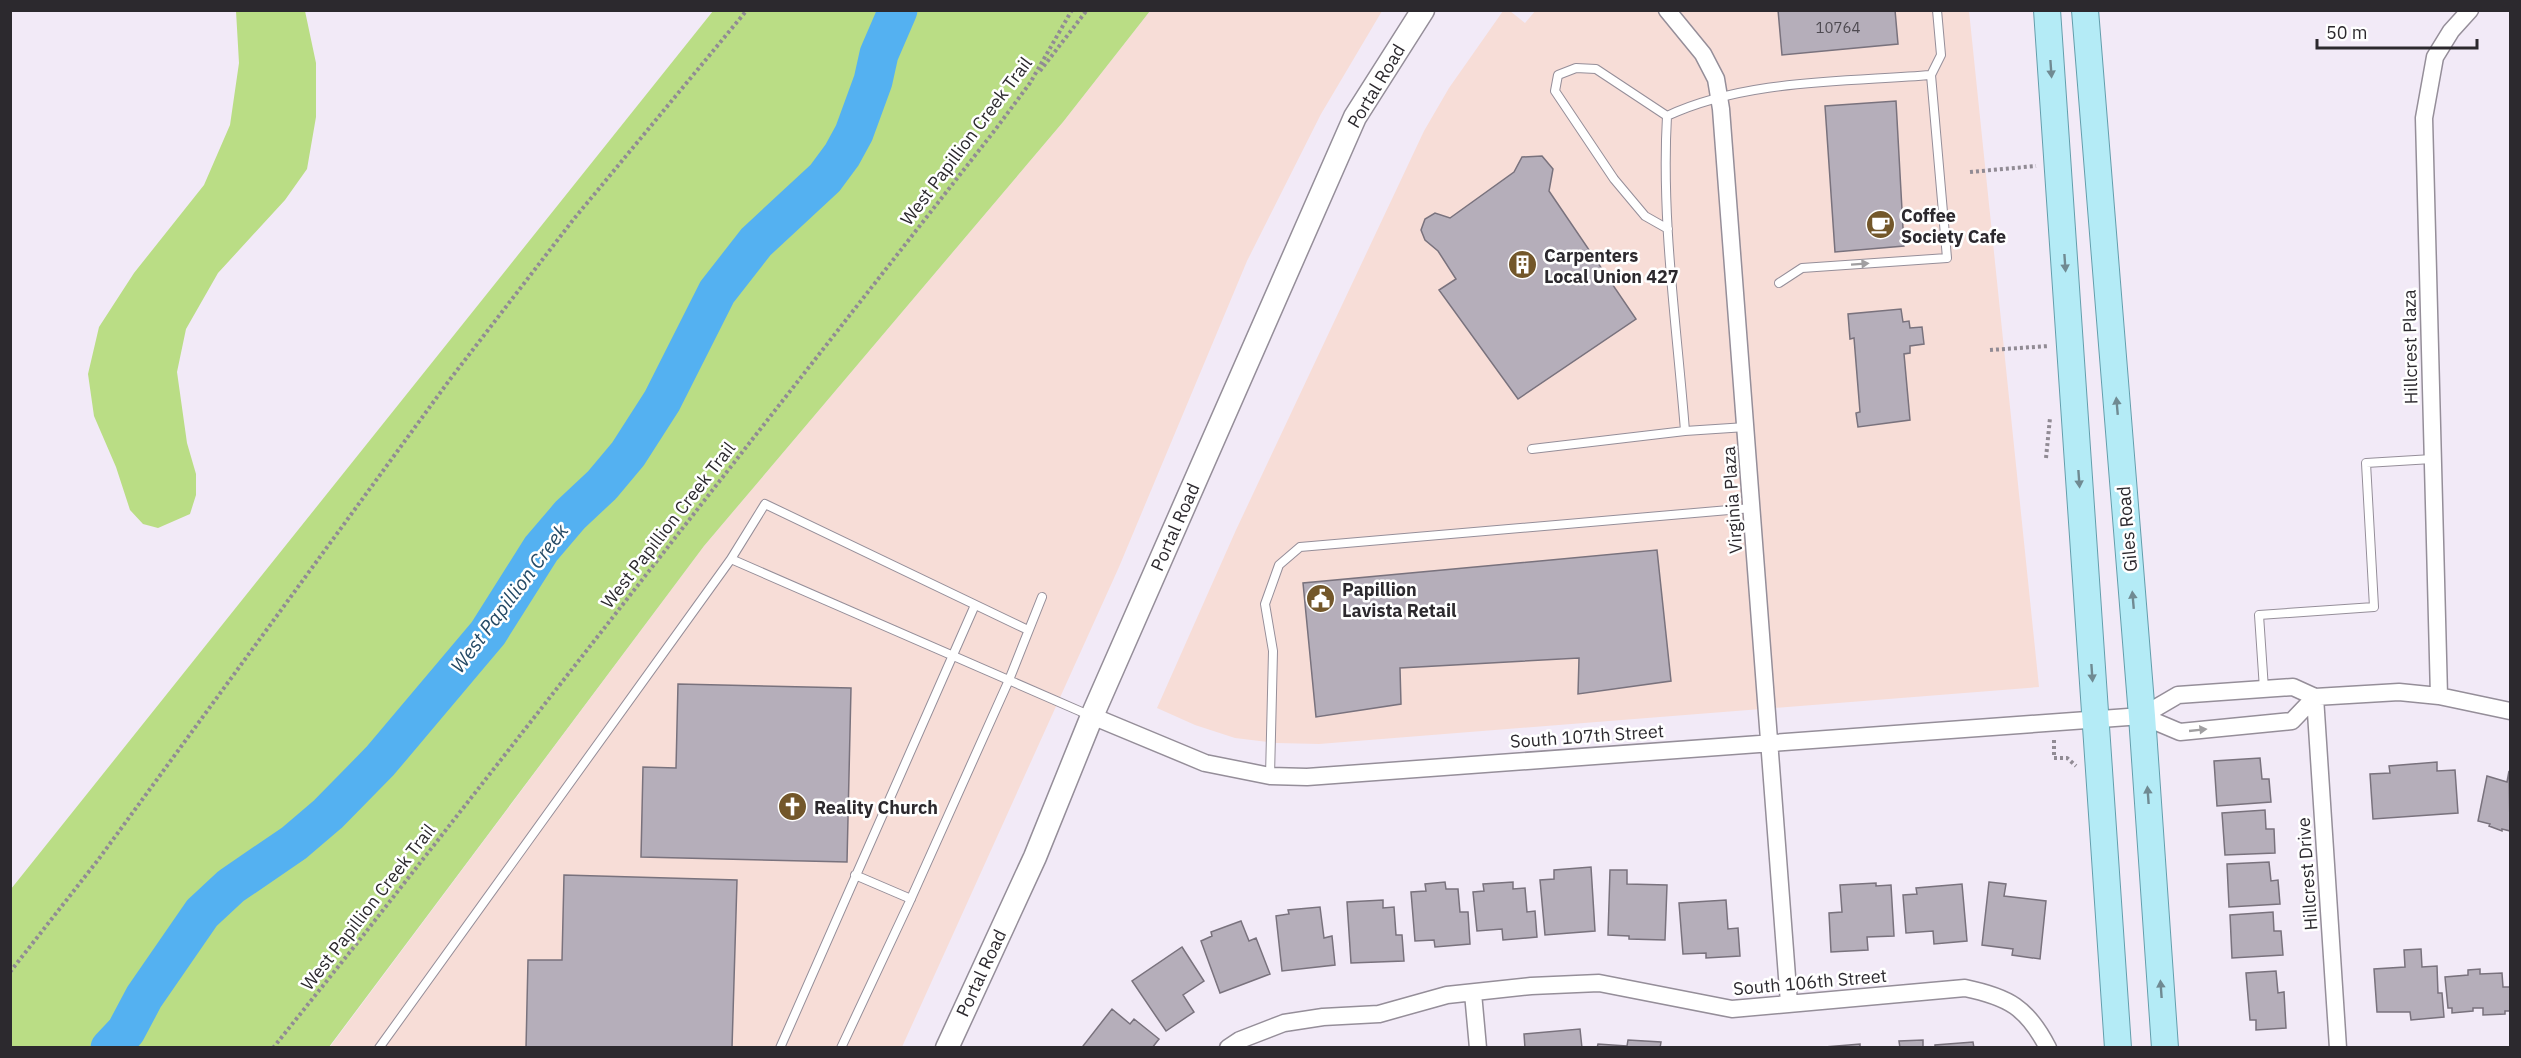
<svg xmlns="http://www.w3.org/2000/svg" width="2521" height="1058" font-family="'IBM Plex Sans',sans-serif">
  <rect width="100%" height="100%" fill="#f2eaf7"/>
  <path fill="#f7ddd7" d="M1536,10l433,1 70,676 -720,57 -42,-1 -42,-5 -40,-13 -38,-17 79,-178 188,-399 25,-43 54,-77h7l15,12z
    M1150,11h232l-61,103 -74,147 -128,306 -217,480 -573,1 375,-502 359,-424z"/>
  <path fill="#badd85" d="M236,11h69l11,52v54l-9,52 -22,31 -67,73 -32,56 -9,43 10,71 9,31v21l-6,19 -32,14 -15,-4 -13,-14 -14,-43 -22,-51 -6,-42 11,-47 35,-54 70,-88 26,-60 9,-62z
    M713,11h437l-87,111 -359,424 -375,501h-318v-158z"/>
  <g fill="none" stroke-linecap="round" stroke-linejoin="round">
    <path stroke="#54b1f1" stroke-width="39" d="M110,1048l16,-17 18,-34 58,-84 29,-27 63,-43 34,-29 52,-53 108,-128 53,-84 29,-34 32,-30 26,-31 34,-53 55,-109 39,-50 69,-64 17,-23 12,-22 19,-52 6,-27 19,-44"/>
  </g>
  <path fill="#b5aeba" stroke="#79727d" stroke-width="1.5" d="M1778,10h117l3,34 -116,11z
    M1896,101l8,145 -69,6 -10,-146z
    M1542,156l11,13 -4,22 87,128 -118,80 -79,-109 17,-11 -18,-28 -13,-11 -4,-10 4,-11 10,-6 15,5 64,-46 8,-15z
    M1901,309l2,13 6,-1 1,7 12,-1 2,17 -14,2v7l-6,1 6,66 -52,7 -2,-14 4,-1 -6,-74 -4,1 -2,-25z
    M1657,550l14,131 -93,13 1,-36 -179,10 1,36 -85,13 -13,-134z
    M678,684l173,4 -4,174 -206,-5 2,-90 33,1z
    M2260,758l2,21h7l2,23 -54,4 -3,-45z
    M2437,762v9l18,-1 3,43 -85,6 -3,-45 20,-1 -1,-7z
    M2509,771l1,58v2l-8,-2v2l-13,-5 1,-2 -12,-3 9,-45 20,6z
    M2265,810l1,19h8l1,24 -50,2 -3,-42z
    M2269,862l2,19 7,-1 2,24 -51,3 -2,-43z
    M1591,867l4,64 -50,4 -5,-55 14,-1v-9z
    M1610,870h17v14l40,1 -2,55 -36,-1v-3l-21,-1z
    M564,875l173,5 -5,168h-206l2,-88h34z
    M1445,882l1,7h12l2,23h8l2,32 -35,3 -1,-7 -19,1 -4,-49 15,-1 -1,-7z
    M1513,882v7l12,-1 2,24 8,-1 2,26 -34,3 -1,-11 -25,2 -4,-39 11,-1 -1,-7z
    M1989,882l17,2 -2,12 42,5 -6,58 -28,-4 1,-6 -31,-4z
    M1876,883v3l15,-1 3,51 -27,1 1,13 -37,2 -2,-39 13,-1 -2,-27z
    M1962,884l5,57 -33,3 -1,-13 -27,2 -3,-38 14,-1 -1,-6z
    M1383,900v8l11,-1 2,28h6l2,26 -53,2 -4,-61z
    M1726,900l2,29 10,-1 2,28 -34,2v-5l-23,1 -4,-51z
    M1320,907l4,31 8,-2 3,29 -53,6 -6,-55 13,-2 -1,-4z
    M2273,912l1,19h7l2,24 -51,3 -2,-43z
    M1241,921l8,20 7,-3 14,36 -50,19 -19,-52 11,-5 -1,-4z
    M1182,947l22,34 -21,14 11,17 -28,19 -34,-50z
    M2421,949l1,18 15,-1 1,27h4l2,24 -33,3 -1,-8h-33l-3,-43 31,-2 -1,-17z
    M2480,969v5l22,-1 1,14h7v24h-5v3l-22,1v-7h-10v3l-21,2v-5h-4l-3,-31 23,-2v-5z
    M2276,971l2,22 6,-1 2,36 -30,2v-10h-6l-4,-47z
    M1112,1009l18,15 4,-5 25,20 -7,9h-68l-1,-2z
    M1580,1029l2,19h-57l-1,-14z
    M1628,1040l33,2 -1,6h-63l1,-4 29,2z
    M1923,1040v8h-23l-1,-7z
    M1973,1042l1,6h-39v-3z
    M1860,1044v4h-35v-1z"/>
  <g fill="none" stroke-linecap="round" stroke-linejoin="round">
    <defs>
      <path id="lane" d="M1667,116l-71,-47 -20,-1 -18,7 -3,16 59,88 31,37 23,13
        M1779,283l23,-15 145,-10 -16,-183
        M1685,431c-8,-104 -24,-210 -18,-315 79,-37 178,-34 264,-41l10,-20 -4,-45
        M1532,449l153,-18 61,-4
        M731,559l34,-55 263,126
        M2264,689l-5,-74 115,-8 -8,-144 66,-4
        M1270,776l3,-125 -8,-47 14,-39 21,-18 452,-39
        M855,875l56,24
        M379,1048l352,-489 360,157
        M780,1048l195,-443
        M841,1048l68,-145 100,-223 33,-83"/>
      <path id="street" d="M1667,10l36,44 13,25 5,30 68,894
        M2439,696l-15,-578 11,-61 16,-26 19,-21
        M2315,697l23,351
        M1092,716l113,47 65,13 37,1 835,-61 38,16 112,-11 23,-24
        M2142,716l36,-21 115,-8 22,10 84,-5 40,4 71,15
        M1473,993l5,55
        M1228,1048l12,-8 44,-17 39,-6 56,-3 68,-19 84,-9 68,-3 133,26 233,-21c43,9 62,19 83,60"/>
      <path id="secondary" d="M947,1048l88,-191 57,-141 263,-599 68,-107"/>
      <path id="primary" d="M2047,10l71,1038
        M2085,10l57,706 23,332"/>
    </defs>
    <use href="#lane" stroke="#958e99" stroke-width="10"/>
    <use href="#street" stroke="#958e99" stroke-width="19"/>
    <use href="#secondary" stroke="#958e99" stroke-width="25"/>
    <use href="#primary" stroke="#649eac" stroke-width="28"/>
    <path stroke="#918b94" stroke-width="4" stroke-dasharray="3 3" stroke-linecap="butt" d="M1040,71l47,-61
      M1970,172l66,-6
      M1990,350l59,-4
      M2046,458l4,-40
      M2054,740v18h13l9,8
      M10,972l88,-112 353,-482 122,-158 174,-210
      M273,1048l85,-106 637,-812 35,-47 42,-73"/>
    <use href="#lane" stroke="#fff" stroke-width="8"/>
    <use href="#street" stroke="#fff" stroke-width="16"/>
    <use href="#secondary" stroke="#fff" stroke-width="22"/>
    <use href="#primary" stroke="#b4ebf6" stroke-width="26"/>
  </g>
  <defs><path id="oneway-solid" d="M-6-.8H1V-3.2L6.5 0L1 3.2V.8H-6Z" transform="scale(1.5)"/></defs>
  <g fill="#708a92">
    <use href="#oneway-solid" transform="translate(2051 69) rotate(86)"/>
    <use href="#oneway-solid" transform="translate(2065 263) rotate(86)"/>
    <use href="#oneway-solid" transform="translate(2117 406) rotate(-95)"/>
    <use href="#oneway-solid" transform="translate(2079 479) rotate(86)"/>
    <use href="#oneway-solid" transform="translate(2133 600) rotate(-95)"/>
    <use href="#oneway-solid" transform="translate(2092 673) rotate(86)"/>
    <use href="#oneway-solid" transform="translate(2148 795) rotate(-94)"/>
    <use href="#oneway-solid" transform="translate(2161 989) rotate(-94)"/>
  </g>
  <g fill="#a09fa1">
    <use href="#oneway-solid" transform="translate(1860 264) rotate(-4)"/>
    <use href="#oneway-solid" transform="translate(2198 730) rotate(-6)"/>
  </g>
  <defs>
    <symbol id="cafe-disc" viewBox="-11 -11 22 22"><circle r="9.5" fill="#73572a" stroke="#fff"/><path d="M-5.5-4.5H6V0H3Q3 3.5 0 3.5H-2.5Q-5.5 3.5-5.5 0ZM3-3.2v2h1.7v-2ZM-6 4.5H4V6H-6Z" fill="#fff"/></symbol>
    <symbol id="building-disc" viewBox="-11 -11 22 22"><circle r="9.5" fill="#73572a" stroke="#fff"/><path d="M-4-6H4V6H1V3H-1V6H-4ZM-2.5-4.3h1.7v1.8h-1.7ZM.8-4.3h1.7v1.8H.8ZM-2.5-1h1.7V.8h-1.7ZM.8-1h1.7V.8H.8Z" fill="#fff"/></symbol>
    <symbol id="civic-disc" viewBox="-11 -11 22 22"><circle r="9.5" fill="#73572a" stroke="#fff"/><path d="M-.6-6.5H3V-4.5H.6V-3L4-1V1h2V6H-6V1h2V-1L-.6-3ZM-1.2 2.5V6h2.4V2.5Z" fill="#fff"/></symbol>
    <symbol id="church-disc" viewBox="-11 -11 22 22"><circle r="9.5" fill="#73572a" stroke="#fff"/><path d="M-1.2-6h2.4v3.5h3.3v2.4h-3.3V6h-2.4V-.1h-3.3v-2.4h3.3Z" fill="#fff"/></symbol>
  </defs>
  <g fill-rule="evenodd">
    <use href="#cafe-disc" x="1864" y="208" width="33" height="33"/>
    <use href="#building-disc" x="1506" y="248" width="33" height="33"/>
    <use href="#civic-disc" x="1304" y="582" width="33" height="33"/>
    <use href="#church-disc" x="776" y="790" width="33" height="33"/>
  </g>
  <g text-anchor="middle" dominant-baseline="central" stroke-width="5" stroke-linejoin="round" paint-order="stroke">
    <g font-size="15" fill="#4e4a51">
      <text x="1838" y="27">10764</text>
    </g>
    <g font-size="18" fill="#2c292e" stroke="#fff">
      <text transform="translate(1376 86) rotate(-59)">Portal Road</text>
      <text transform="translate(966 141) rotate(-53)">West Papillion Creek Trail</text>
      <text transform="translate(2410 347) rotate(-91)">Hillcrest Plaza</text>
      <text transform="translate(1732 500) rotate(-94)">Virginia Plaza</text>
      <text transform="translate(668 525) rotate(-52)">West Papillion Creek Trail</text>
      <text transform="translate(1175 527) rotate(-66)">Portal Road</text>
      <text transform="translate(2127 529) rotate(-95)">Giles Road</text>
      <text transform="translate(1587 736) rotate(-4)">South 107th Street</text>
      <text transform="translate(2307 874) rotate(-94)">Hillcrest Drive</text>
      <text transform="translate(368 907) rotate(-52)">West Papillion Creek Trail</text>
      <text transform="translate(981 973) rotate(-65)">Portal Road</text>
      <text transform="translate(1810 982) rotate(-5)">South 106th Street</text>
    </g>
    <g font-size="18" font-weight="bold" fill="#2c292e" stroke="#fff" text-anchor="start">
      <text x="1901" y="215">Coffee<tspan x="1901" dy="21">Society Cafe</tspan></text>
      <text x="1544" y="255">Carpenters<tspan x="1544" dy="21">Local Union 427</tspan></text>
      <text x="1342" y="589">Papillion<tspan x="1342" dy="21">Lavista Retail</tspan></text>
      <text x="814" y="807">Reality Church</text>
    </g>
    <g font-size="20" font-style="italic" fill="#244965" stroke="#fff">
      <text transform="translate(509 598) rotate(-53)">West Papillion Creek</text>
    </g>
  </g>
  <rect width="2521" height="1058" fill="none" stroke="#2c292e" stroke-width="24"/>
  <path d="M2317 39v9h160v-9" fill="none" stroke="#2c292e" stroke-width="3"/>
  <text x="2326" y="39" font-size="18" fill="#2c292e" stroke="#ffffff" stroke-width="4.5" paint-order="stroke">50 m</text>
</svg>
